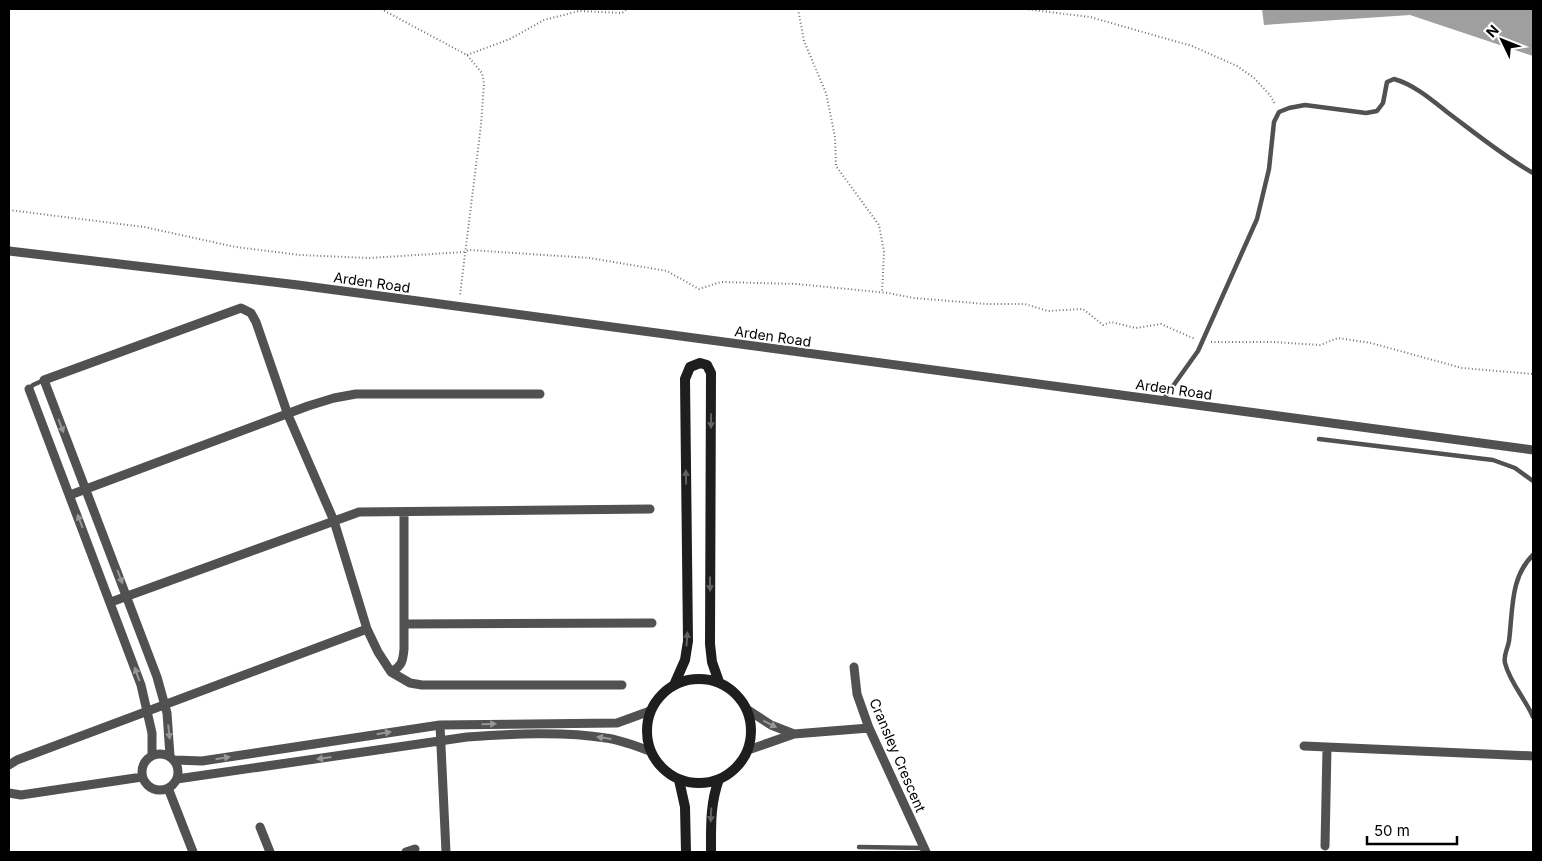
<svg xmlns="http://www.w3.org/2000/svg" width="1542" height="861" font-family="Inter,sans-serif">
  <rect width="100%" height="100%" fill="#fff"/>
  <path fill="#9f9f9f" d="M1262,9h271v47l-123,-41 -146,10z"/>
  <g fill="none" stroke-linecap="round" stroke-linejoin="round">
    <path stroke="#737373" stroke-width="2" stroke-dasharray="1 2.5" stroke-linecap="butt" d="M381,9l86,46 15,18 2,11 -3,41 -21,170
      M798,9l6,32 22,52 9,44 1,29 43,59 5,27 -2,41
      M1025,9l65,8 102,29 45,20 17,12 16,17 5,9
      M467,55l43,-16 34,-19 35,-9 43,2 5,-4
      M9,210l135,17 92,20 64,8 69,3 95,-6 5,-2 121,8 77,13 32,18 22,-7 76,2 91,9 26,5 72,6h39l23,7 35,-2 20,16 8,-3 25,6 25,-4 34,15
      M1211,342h62l47,3 18,-7 33,5 91,25 71,6"/>
    <path stroke="#515151" stroke-width="4.5" d="M29,389l4,-4 11,-5
      M1163,400l35,-49 59,-132 12,-50 5,-47 5,-10 10,-4 16,-3 61,8 11,-2 6,-8 4,-21 7,-3c19,5 38,21 53,33 28,21 56,44 86,61
      M1319,439l174,21 22,8 18,13
      M1533,555c-23,22 -20,55 -24,86 -1,7 -6,15 -4,22 5,20 20,35 28,54
      M859,847l65,1"/>
    <path stroke="#515151" stroke-width="9" d="M9,251l289,34 1235,165
      M29,389l112,296 11,48v22
      M70,495l238,-89 26,-8 22,-4h184
      M111,602l248,-90 291,-3
      M405,624l247,-1
      M854,667l3,27 12,34 57,124
      M391,672c11,-6 12,-11 13,-23v-136
      M748,710l23,15 23,9
      M440,725l6,127
      M1304,746l229,10
      M748,750l46,-16 75,-6
      M142 772a18 18 0 1 1 36 0a18 18 0 1 1-36 0Z
      M170,756l-3,-43 -10,-36 -113,-297 197,-72 10,5 5,9 32,93 46,106 33,108 11,23 13,20 19,11 12,2h200
      M175,760l27,1 238,-36 177,-2 33,-12
      M9,765l8,-5 350,-131
      M177,779l290,-42c44,-3 96,-6 139,1 15,2 30,8 44,13
      M168,788l25,64
      M9,793l12,2 121,-18
      M260,827l10,25
      M1325,846l2,-98
      M406,852l9,-3"/>
    <path stroke="#1e1e1e" stroke-width="10" d="M647 731a52 52 0 1 1 104 0a52 52 0 1 1-104 0Z
      M674,685l11,-25 3,-19 -3,-262 5,-12 10,-4 7,2 4,8 -1,271 2,18 7,20
      M679,780l6,27 1,45
      M711,852c0,-26 -1,-48 8,-73"/>
  </g>
  <defs><path id="oneway-solid" d="M-6-.8H1V-3.2L6.5 0L1 3.2V.8H-6Z" transform="scale(1.25)"/></defs>
  <g fill="#626262">
    <use href="#oneway-solid" transform="translate(711 421) rotate(90)"/>
    <use href="#oneway-solid" transform="translate(686 477) rotate(-91)"/>
    <use href="#oneway-solid" transform="translate(710 584) rotate(90)"/>
    <use href="#oneway-solid" transform="translate(687 639) rotate(-86)"/>
    <use href="#oneway-solid" transform="translate(711 815) rotate(92)"/>
  </g>
  <g fill="#979797">
    <use href="#oneway-solid" transform="translate(61 426) rotate(69)"/>
    <use href="#oneway-solid" transform="translate(80 521) rotate(-111)"/>
    <use href="#oneway-solid" transform="translate(120 577) rotate(69)"/>
    <use href="#oneway-solid" transform="translate(137 674) rotate(-110)"/>
    <use href="#oneway-solid" transform="translate(489 724) rotate(-1)"/>
    <use href="#oneway-solid" transform="translate(770 724) rotate(27)"/>
    <use href="#oneway-solid" transform="translate(169 732) rotate(84)"/>
    <use href="#oneway-solid" transform="translate(384 733) rotate(-9)"/>
    <use href="#oneway-solid" transform="translate(604 738) rotate(-172)"/>
    <use href="#oneway-solid" transform="translate(223 758) rotate(-9)"/>
    <use href="#oneway-solid" transform="translate(324 758) rotate(172)"/>
  </g>
  <g text-anchor="middle" dominant-baseline="central" stroke-width="4" stroke-linejoin="round" paint-order="stroke">
    <g font-size="14" fill="#000" stroke="#fff">
      <text transform="translate(372 282) rotate(8)">Arden Road</text>
      <text transform="translate(773 336) rotate(8)">Arden Road</text>
      <text transform="translate(1174 389) rotate(8)">Arden Road</text>
      <text transform="translate(898 755) rotate(67)">Cransley Crescent</text>
    </g>
  </g>
  <rect width="1542" height="861" fill="none" stroke="#000000" stroke-width="20"/>
  <g transform="translate(1502 40) rotate(313)" stroke="#ffffff" stroke-width="4" paint-order="stroke">
  <path d="M0-4L9 19L0 12L-9 19Z" fill="#000000"/>
  <text y="-8" font-size="14" font-weight="bold" text-anchor="middle" fill="#000000">N</text>
  </g>
  <path d="M1367 836v8h90v-8" fill="none" stroke="#000000" stroke-width="2.5"/>
  <text x="1374" y="836" font-size="15" fill="#000000" stroke="#ffffff" stroke-width="4" paint-order="stroke">50 m</text>
</svg>
